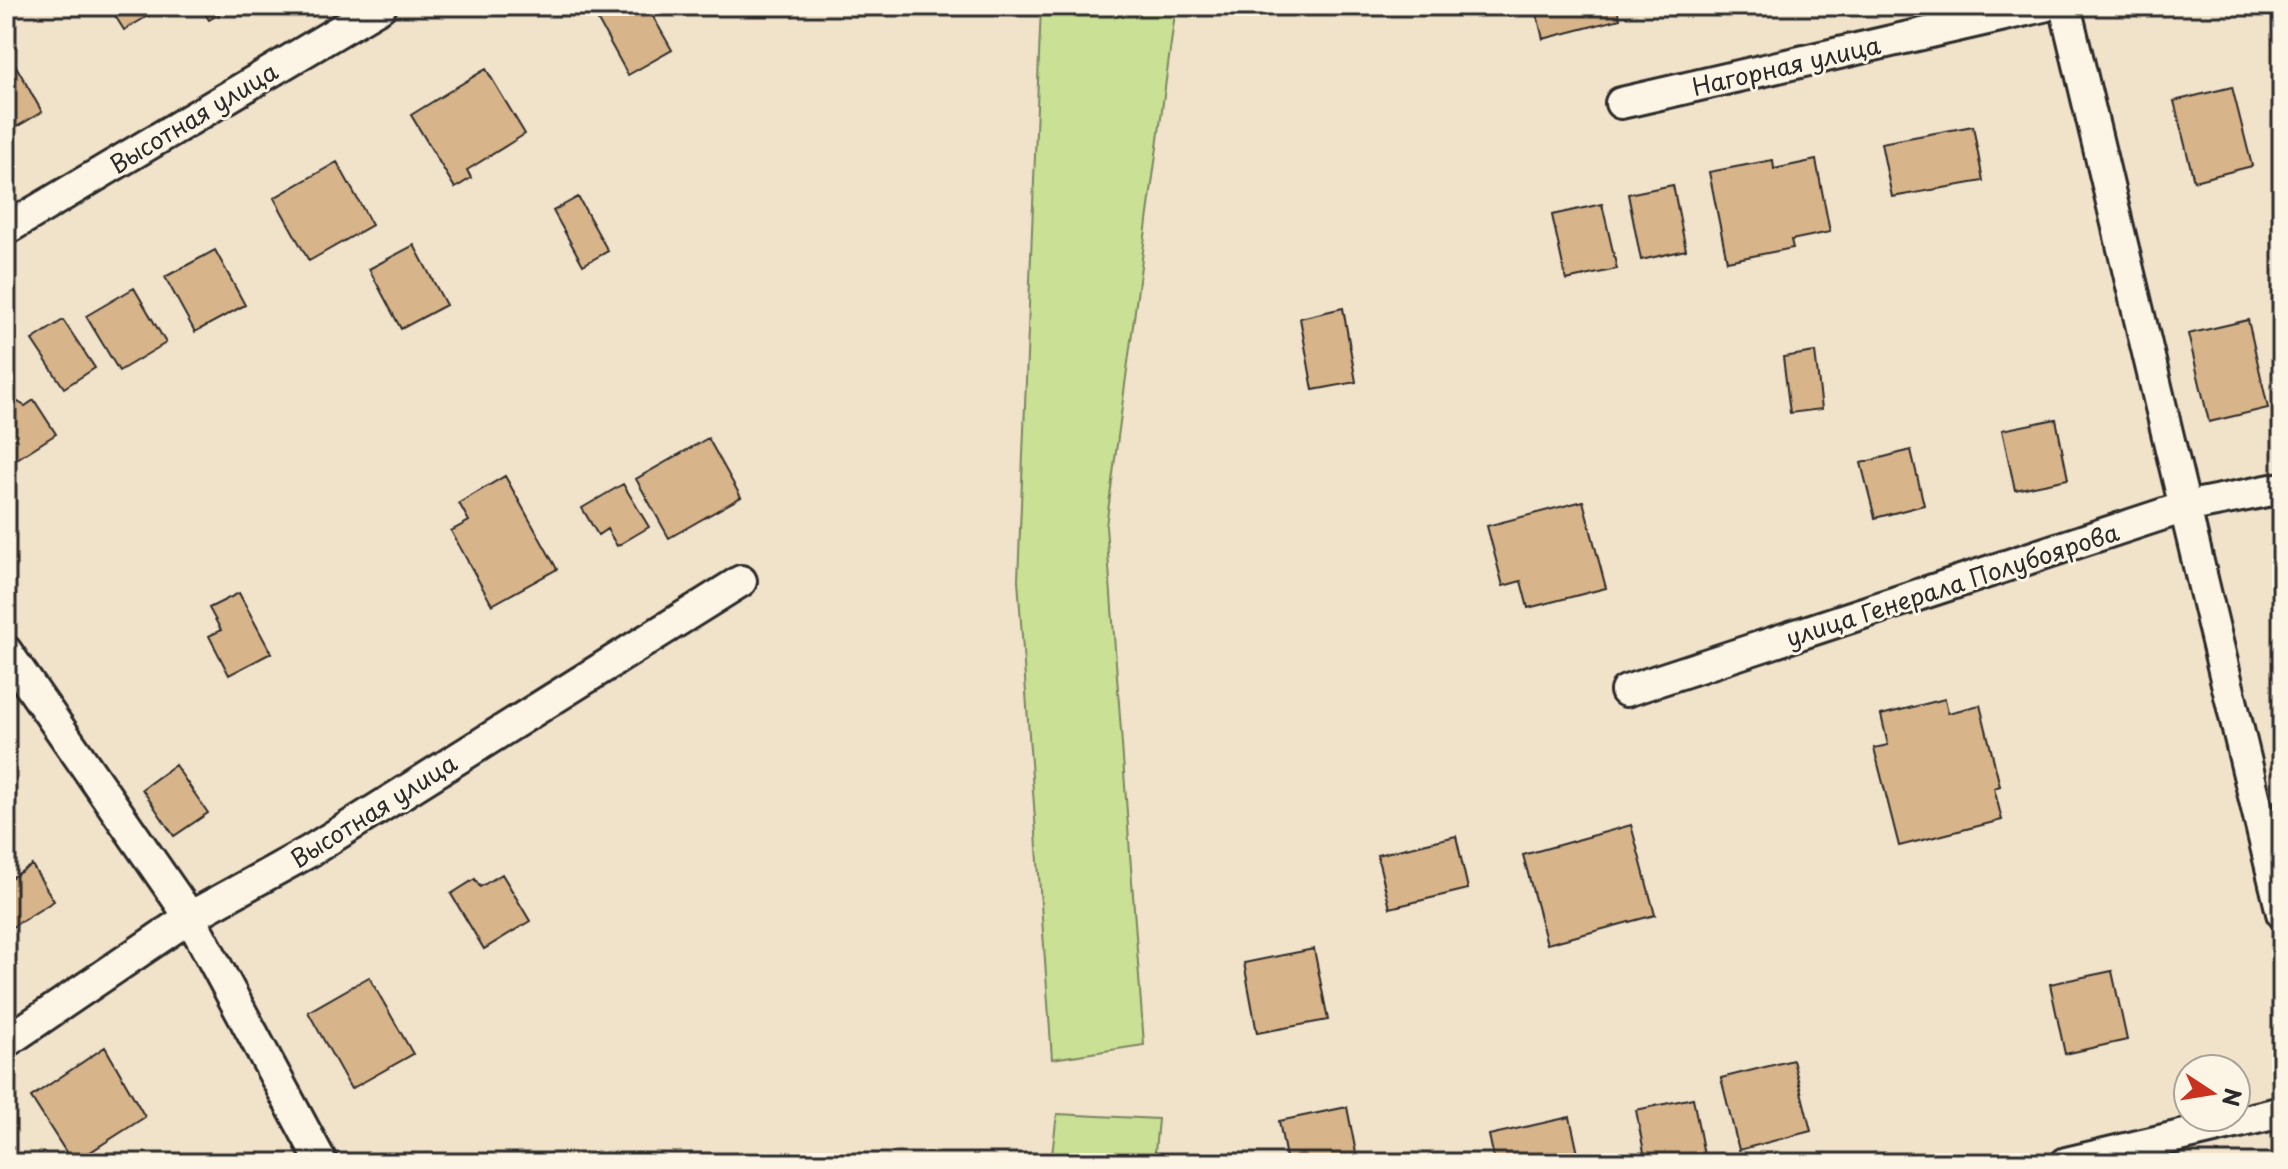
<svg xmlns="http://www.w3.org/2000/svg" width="2288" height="1169" font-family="'Playpen Sans',sans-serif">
  <rect width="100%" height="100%" fill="#f1e2ca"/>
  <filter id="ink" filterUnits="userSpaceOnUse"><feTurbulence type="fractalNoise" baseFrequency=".0125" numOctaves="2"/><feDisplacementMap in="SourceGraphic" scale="16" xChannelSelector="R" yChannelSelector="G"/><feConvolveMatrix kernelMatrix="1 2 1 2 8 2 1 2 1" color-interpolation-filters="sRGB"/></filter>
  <g filter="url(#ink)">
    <path fill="#cae095" stroke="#7a8660" stroke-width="2" d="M1041,6h135l-70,520 38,519 -92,14 -34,-479z
      M1057,1114l101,5 -4,44h-103z"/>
    <path fill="#d8b48a" stroke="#2b2b2b" stroke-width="2" d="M109,6h56l-41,24z
      M200,6h33l-24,14z
      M590,6h57l25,44 -44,25z
      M1535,6h81l4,13 -77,20z
      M16,66l26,46 -36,21v-61z
      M486,69l39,65 -58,36 4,8 -16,10 -44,-73z
      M2232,87l20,79 -58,15 -20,-80z
      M1973,126l10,55 -91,16 -11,-54z
      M1773,160l1,9 42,-9 14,72 -39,8 2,8 -66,13 -18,-89z
      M337,162l35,63 -63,36 -35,-63z
      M1673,185l13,65 -45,10 -13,-66z
      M578,197l30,54 -25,14 -30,-54z
      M1602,204l15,65 -51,11 -14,-65z
      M414,245l32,60 -45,24 -32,-60z
      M215,250l30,55 -50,27 -30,-55z
      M134,288l32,55 -47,28 -33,-55z
      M1343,308l13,74 -43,8 -13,-72z
      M63,320l32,48 -31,20 -32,-48z
      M2248,320l20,88 -59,14 -21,-88z
      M1815,352l7,57 -32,4 -7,-56z
      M6,395l19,11 9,-6 22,34 -50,32z
      M2056,419l12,60 -53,11 -13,-60z
      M708,438l33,59 -72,41 -33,-59z
      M1911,450l13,55 -49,13 -14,-55z
      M505,476l52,93 -65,36 -41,-74 18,-10 -10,-18z
      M623,484l26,43 -32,19 -10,-17 -9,6 -16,-27z
      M1583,501l23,87 -78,20 -7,-27 -18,5 -16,-60z
      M239,593l32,60 -42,22 -20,-39 12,-6 -12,-22z
      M1945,699l3,14 32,-8 20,81 -6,2 8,32 -103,26 -25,-98 14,-3 -7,-30z
      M175,765l33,48 -34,23 -32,-47z
      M1631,825l24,90 -108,29 -24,-89z
      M1456,836l12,53 -78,19 -13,-53z
      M32,865l22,36 -48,30v-50z
      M502,874l28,47 -46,28 -33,-55 24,-15 5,8z
      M1314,949l14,71 -71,13 -13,-70z
      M2112,971l15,69 -62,14 -15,-70z
      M369,977l44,77 -62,35 -43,-77z
      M105,1047l40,70 -72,46 -42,-66z
      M1793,1060l18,71 -72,19 -18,-72z
      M1693,1098l12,62 -13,3h-46l-10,-53z
      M1347,1107l11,56h-71l-8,-42z
      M1570,1117l10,46h-85l-6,-28z"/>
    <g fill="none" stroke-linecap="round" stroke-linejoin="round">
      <defs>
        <path id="street" d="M2065,6l217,907
          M1621,103l423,-97
          M6,229l375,-223
          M6,651l184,266 132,246
          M1626,691l559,-184 97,-19
          M6,1042l184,-125 120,-66 431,-270
          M2066,1163l216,-51"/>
      </defs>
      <use href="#street" stroke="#2b2b2b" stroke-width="36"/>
      <use href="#street" stroke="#fcf5e5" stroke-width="30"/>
    </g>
  </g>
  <g text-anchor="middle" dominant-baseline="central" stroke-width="6" stroke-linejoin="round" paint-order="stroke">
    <g font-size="24" fill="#2b2b2b" stroke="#fcf5e5">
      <text transform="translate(1786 65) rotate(-13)">Нагорная улица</text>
      <text transform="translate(193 117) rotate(-31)">Высотная улица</text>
      <text transform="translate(1952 584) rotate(-18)">улица Генерала Полубоярова</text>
      <text transform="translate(373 810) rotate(-32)">Высотная улица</text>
    </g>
  </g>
  <rect width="2288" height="1169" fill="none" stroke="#fcf5e5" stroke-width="32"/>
  <rect x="16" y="16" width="2256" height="1137" fill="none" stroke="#2b2b2b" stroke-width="3" filter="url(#ink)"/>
  <g transform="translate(2212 1093) rotate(102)"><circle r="38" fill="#fcf5e5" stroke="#a8a49b" stroke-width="2"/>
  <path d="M0-6L14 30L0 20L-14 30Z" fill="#c8321e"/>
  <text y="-12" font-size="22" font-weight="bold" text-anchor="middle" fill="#2b2b2b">N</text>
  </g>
</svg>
